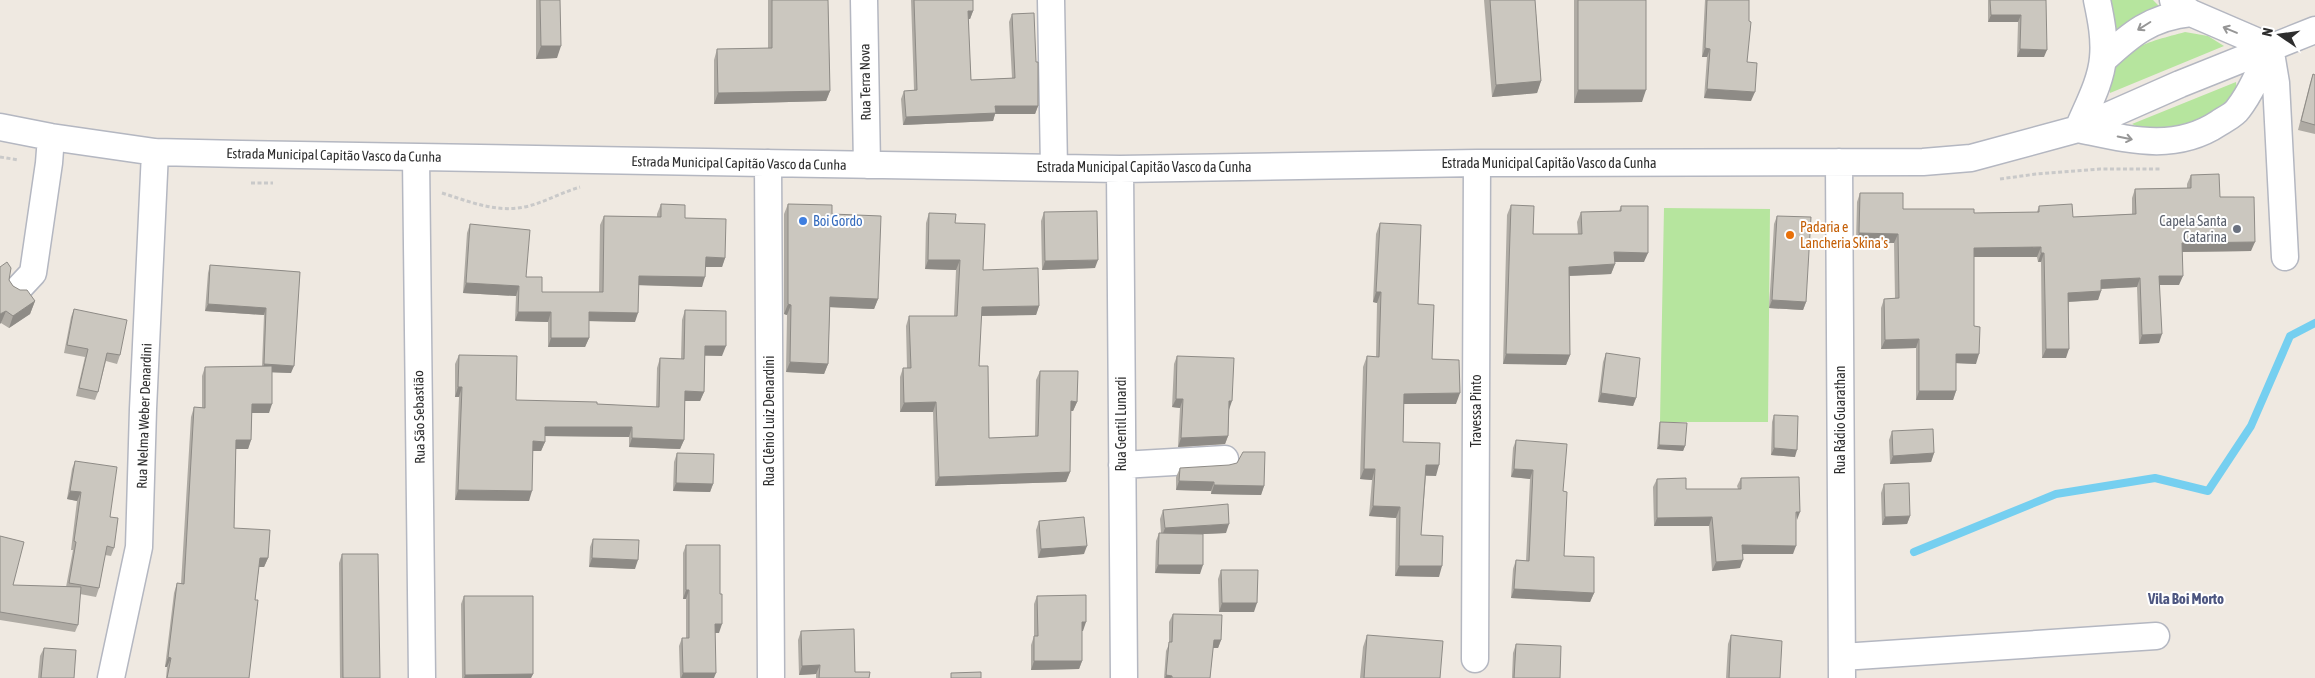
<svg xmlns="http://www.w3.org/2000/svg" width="2315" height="678" font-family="'Asap Condensed',sans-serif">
  <rect width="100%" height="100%" fill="#efe9e1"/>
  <path fill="#b6e59e" d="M2107,0h46l10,10 -48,26z
    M2185,32l23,4 16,10 -114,47c-1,-45 40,-51 75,-61z
    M2236,82l1,13 -11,12 -39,20 -40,4 -15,-7z
    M1664,208l106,1 -2,213h-108z"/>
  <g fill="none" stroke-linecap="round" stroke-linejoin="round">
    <path stroke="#75cff0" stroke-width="8" d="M1914,552l142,-58 99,-16 53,13 43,-65 39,-90 25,-13"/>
    <defs>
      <path id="minor" d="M864,0l3,165
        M1051,0l3,168
        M2173,0l18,13 79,34
        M2270,47l6,36 9,174
        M2103,60c28,-26 48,-43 88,-47
        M0,127l51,10 104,15 86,2 879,15 357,-6 446,-1 48,-4 107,-29 102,-45 135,-54
        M2078,129c49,10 96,24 141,-6 6,-4 15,-8 19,-14 14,-18 23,-41 32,-62
        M2078,129c9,-22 23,-47 25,-71 2,-19 -2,-39 -6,-58
        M416,157l6,521
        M1839,162l3,516
        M768,163l3,515
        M1120,169l4,509
        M19,288l14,-15 16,-110 2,-26
        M1122,465l103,-6
        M1842,657l314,-21
        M1475,659l2,-496
        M111,678l28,-131 4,-138 12,-257"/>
    </defs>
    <use href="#minor" stroke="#b4b7c1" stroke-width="29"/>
    <path stroke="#c9c9c9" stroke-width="3" stroke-dasharray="4 2.5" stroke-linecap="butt" d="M0,157l19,3
      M2000,179l36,-5 64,-5h60
      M251,183h22
      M442,193c29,9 56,21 87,13 18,-5 34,-14 51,-19"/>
    <use href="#minor" stroke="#fff" stroke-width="26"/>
  </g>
  <path fill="#afaba4" d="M536,0h24l-3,58 -21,1z
    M768,0h60l2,91 -4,10 -112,3v-44l3,-11h51z
    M911,0h62v11l-3,8h-2l3,61 41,-2 -3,-56 3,-8 26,92 -3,8h-40l-2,7 -90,4 -2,-26 3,-8 10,-1z
    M1484,0h51l6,81 -4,12 -45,4z
    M1574,0h72l-4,102 -68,1z
    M1705,0h44l-2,62 4,39 -47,-3 3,-41h-5z
    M1988,0h58l-2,57h-27l1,-35h-30z
    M2313,74l2,1v59l-17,-4 12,-47z
    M2191,175l29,22 31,54 -69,1 -3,33h-19l-1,58 -20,1 -2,-57 -36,2v2l-3,9 -29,2 -3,56h-24l-1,-96h-3l-1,-5h-63v69l2,38 -20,-1v28l-3,9h-37v-52l-35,1v-41l3,-9 11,-1 -1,-55 -38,-1 1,-40 3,-9 43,16 71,4 63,-1 2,-6 34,11 59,-3v-16l3,-9 52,-1v-4z
    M661,204l24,14 40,40 -3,9h-17l-3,20 -64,-2 -3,37 -46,-1v17l-4,9h-37v-25l-33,-1 1,-25 -53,-3 4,-60 3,-9 72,68h57l1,-67 4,-9 53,1v-3z
    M788,204l90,95 -4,10 -44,-2 -2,57 -4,10 -38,-2 1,-57 -3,-1v-100z
    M1511,205l22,29h45l-1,-12 4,-10 38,-1 2,-5 23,56h-29v2l-4,10 -41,2v79l-4,10 -63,-1 4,-149z
    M1044,212l51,56 -53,2 -1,-49z
    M929,213l26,10 28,47 56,36 -3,9 -55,1 -2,50 10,72 46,-2 1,-56 4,-9 37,31 -4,9h-2l-1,61 -4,10 -131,4 -2,-74h-33v-35l3,-9h4l-1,-42 3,-10h45l2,-46 -31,-1 1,-46z
    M1777,216l29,86 -3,8 -34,-2 5,-84z
    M1380,223l38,81 14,55 24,45h-52l-1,38 33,34h-10l-5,59 18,42 -44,-1 1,-58 -27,-2 3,-36 -12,-1 3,-112 4,-11 9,1 1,-54 -4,-1 3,-68z
    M210,265l90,7 -9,101 -19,-1 -3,41h-17l-1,27 -3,9h-12l-2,79 34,30 -4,9h-5l-4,33 -6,78h-83l1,-11h-2l9,-74 3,-10 4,1 10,-167 3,-10 8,1v-32l3,-9 57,-1 2,-51 -59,-4 3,-38z
    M9,280l4,6 22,15 -5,13 -21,14 -8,-5z
    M74,309l46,46 -3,9 -11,-3 -8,31 -3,8 -19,-4 9,-39 -21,-4 7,-36z
    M685,310l37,46h-17l-1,36 -4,9h-15l-1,39 -4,9 -51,-2v-10l-84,-1v6l-4,9h-8l-4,50 -74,-1 4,-103h-4v-33l4,-9 57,45 140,7 1,-39 3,-10 21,1 1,-39z
    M1606,353l30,45 -3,8 -35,-4 5,-40z
    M1177,356l52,54 -1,26 -3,8 -47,3 2,-39 -8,-1 2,-43z
    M1774,415l21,42 -24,-2 1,-33z
    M1660,422l25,24 -2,5 -26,-2 2,-23z
    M1892,431l42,22 -3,9 -41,2 -1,-24z
    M1516,440l47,51 1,65 30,37 -4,9 -79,-4 2,-29 3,-9 10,1 4,-82 -19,-2 2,-29z
    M677,453l36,31 -3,8 -37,-1 1,-29z
    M75,461l35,56 4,31 -3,8 -6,-1 -6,33 -3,9 -16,-3 -2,31 -3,7 -75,-12v-84l13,49 53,2 7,-37h-2l6,-49 -10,-2 5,-30z
    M1180,468l84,18 -3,9 -50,-1v-3l-35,-1v-13z
    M1741,478l55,42 -3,34h-51l-2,14 -28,3 -3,-45h-55l-1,-39 4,-8 29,10h52l-1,-3z
    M1884,484l26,32 -3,8 -25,1 -1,-32z
    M1163,510l63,23 -23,1 -3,40 -45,-1 1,-32 3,-8h2l-1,-14z
    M1039,521l45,33 -46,4 -2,-28z
    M593,539l42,30 -46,-2 1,-20z
    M686,545l33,88h-4l-1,45h-34l-1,-32 3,-8h4v-39h-3v-46z
    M342,554l38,124h-40l-1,-115z
    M1221,570l33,42h-35l-1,-33z
    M464,596l69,78 -2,4h-69l-1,-74z
    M1037,596l46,35h-1v30l-3,8 -48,1v-25l3,-9v-32z
    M1173,614l48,26 -3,8h-5l-3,30h-46l2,-27 3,-7v-22z
    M801,631l54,41 14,6h-53v-4l-17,1 -1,-35z
    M1367,635l73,43h-80l3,-31z
    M1731,635l49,43h-54l2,-34z
    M1516,644l44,34h-48l1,-25z
    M44,648l30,30h-36l2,-22z"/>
  <path fill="#8e8b86" d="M968,11h5l-3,8h-6z
    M1991,15h30l-3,7h-30z
    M541,46h20l-4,12 -21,1z
    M1705,48l5,1 -3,8h-5z
    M2020,49l27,1 -3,7h-27z
    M1541,81l-4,12 -45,4 4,-12z
    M1707,89l48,3 -4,9 -47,-3z
    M1578,90h68l-4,12 -68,1z
    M830,91l-4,10 -112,3 4,-11z
    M995,106h43l-3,8h-40l-2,7 -90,4 3,-8z
    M1859,233l39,1 -4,9 -38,-1z
    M2255,242l-4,9 -72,1 3,-9z
    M2041,247l-4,10h-66l3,-9z
    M1614,252l34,1 -4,9h-33z
    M2041,253h3l-3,9h-3z
    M706,257l19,1 -3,9h-20z
    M928,260h32l-4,10 -31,-1z
    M1098,260l-3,8 -53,2 3,-9z
    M1615,264l-4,10 -45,2 3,-9z
    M639,276l66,1 -3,10 -67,-2z
    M2159,276h24l-4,9h-23z
    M2140,278l-3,9 -40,2 4,-9z
    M466,283l53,3 -3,10 -53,-3z
    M2101,291l-3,9 -33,2 3,-9z
    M1376,292h5l-4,11 -4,-1z
    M830,297l48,2 -4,10 -47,-2z
    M1772,300l34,2 -3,8 -34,-2z
    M35,301l-5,13 -21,14 4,-12z
    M208,304l58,4 -2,7 -59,-4z
    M788,304l3,1 -4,10 -3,-1z
    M1039,306l-3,9 -58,1 4,-9z
    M6,311l-5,12 -1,1v-10z
    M518,312h33l-3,10 -33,-1z
    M589,312l49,1 -3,9 -50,-1z
    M2162,334l-3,9 -20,1 3,-9z
    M551,338h38l-4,9h-37z
    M1919,339l-3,9 -35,1 4,-9z
    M705,346h21l-4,10 -20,-1z
    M2046,349h23l-3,9h-24z
    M1506,354l64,1 -4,10 -63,-1z
    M1956,354h23l-3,10 -23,-1z
    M790,362l38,2 -4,10 -38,-2z
    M264,364l30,2 -3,7 -29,-1z
    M458,387h4l-3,10h-4z
    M685,391l19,1 -4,9h-18z
    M1919,391h37l-3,9h-37z
    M1460,393l-4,11h-56l4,-10z
    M1601,393l35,5 -3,8 -35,-4z
    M1176,399h7l-3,9 -8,-1z
    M1071,401l6,1 -4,9h-5z
    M1229,401h3l-3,9z
    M936,402l-3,10h-33l4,-9z
    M252,404h20l-3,9h-20z
    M545,427h87l-3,10 -87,-1z
    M1228,436l-3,8 -47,3 3,-9z
    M632,438l52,2 -4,9 -51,-2z
    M236,440h15l-3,9h-15z
    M533,441l12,1 -4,9h-12z
    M1659,445l26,1 -2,5 -26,-2z
    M1774,448l23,2 -2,7 -24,-2z
    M1934,453l-3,9 -41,2 3,-8z
    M1426,465h13l-3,11 -13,-1z
    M1364,469h11l-3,11 -12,-1z
    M1514,469l19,1 -3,9 -19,-2z
    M1070,472l-4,10 -131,4 4,-9z
    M1179,481l35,1 -3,9 -35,-1z
    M676,483l37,1 -3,8 -37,-1z
    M1214,485l50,1 -3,9 -50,-1z
    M458,490l74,1 -3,10 -74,-1z
    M70,491l11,1 -4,9 -10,-2z
    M1373,506l27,1 -4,11 -27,-2z
    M1796,512h4l-3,8z
    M1910,516l-3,8 -25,1 3,-8z
    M1712,517l-3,9h-55l3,-8z
    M1229,524l-3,9 -64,3 3,-8z
    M1742,545l54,1 -3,8h-55z
    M1087,546l-3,8 -46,4 3,-9z
    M260,558h8l-4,9h-7z
    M592,558l46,2 -3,9 -46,-2z
    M1743,560l-3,8 -28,3 4,-9z
    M1158,565h45l-3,9 -45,-1z
    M1399,566h43l-3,11 -44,-1z
    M1514,589l80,4 -4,9 -79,-4z
    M686,590h3l-3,9h-3z
    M1222,603h35l-3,9h-35z
    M1082,622h4l-3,9h-4z
    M715,624h7l-3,9h-7z
    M1214,640h7l-3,8h-8z
    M168,657l3,1 -4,9h-2z
    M1034,661h48l-3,8 -48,1z
    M820,665l-4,9 -17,1 3,-9z
    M683,673h33l-2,5h-33z
    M533,674l-2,4h-67l1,-3z
    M1166,675l6,1 -1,2h-6z"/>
  <path fill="#cbc7bf" stroke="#8e8b86" d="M540,0h20l1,46h-20z
    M772,0h56l2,91 -112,2 -1,-44 55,-1z
    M914,0h59v11h-5l3,69 44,-2 -3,-64 22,-1 2,49h2v44h-43l1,7 -90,4 -2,-26 13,-1z
    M1490,0h45l6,81 -45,4z
    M1578,0h68v90h-68z
    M1707,0h42v21l2,1 -4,40 10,1 -2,29 -48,-3 3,-40 -5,-1z
    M1990,0h56l1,50 -27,-1 1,-34h-30z
    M2313,74l2,1v50l-14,-4z
    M2219,174l1,23h34l1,45 -73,1 1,33h-24l3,58 -20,1 -2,-57 -39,2v11l-33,2 1,56h-23l-2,-96h-3v-6l-67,1v78l6,1 -1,27h-23v37h-37v-52l-34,1 -1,-41 15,-1 -1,-64 -39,-1 1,-40h43v16h71v4l65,-1v-6l33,-2 1,13 63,-3 -1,-25 56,-1v-13z
    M661,204l24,1v13l41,1 -1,39 -19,-1 -1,20 -66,-1 -1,37 -49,-1v26h-38v-26h-33l1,-26 -53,-3 4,-59 60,6 -4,47h16v15h61l1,-76 57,1z
    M788,204l44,1v9l49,2 -3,83 -48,-2 -2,67 -38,-2 1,-57 -3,-1z
    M1511,205l23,1 -1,28h49l-1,-22 40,-1v-5h27v47l-34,-1 1,12 -46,3 1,88 -64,-1z
    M1097,211l1,49 -53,1 -1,-49z
    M929,213l27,1 -1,9 30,1 -2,46 55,-2 1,38 -57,1 -3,59h9l1,72 49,-2 2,-65h38l-1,31 -6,-1 -1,71 -131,5 -3,-75 -32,1 -1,-35h8l-2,-52h48l3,-56h-32z
    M1777,216l34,1 -5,85 -34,-2z
    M1380,223l41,2 -3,79 16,1 -2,54 27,1 1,33 -56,1 -1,48 37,1 -1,22h-13l-5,70 22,1 -1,30h-43l1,-59 -27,-1 2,-37h-11l3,-113 12,1 2,-65h-5z
    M7,262l4,6 -2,12 4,6 7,4h7l8,11 -22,15 -7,-5 -6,3v-47z
    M210,265l90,7 -6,94 -30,-2 2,-56 -58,-4z
    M74,309l53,11 -7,35 -13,-2 -9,39 -19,-4 9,-39 -21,-4z
    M685,310l41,1v35h-21l-1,46 -19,-1 -1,49 -52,-2v-11h-87v15l-12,-1 -1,50 -74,-1 4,-103h-4l1,-32 58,1 -1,44 81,2v2l62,3 1,-49 24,1z
    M1606,353l34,5 -4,40 -35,-5z
    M1177,356l57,2 -2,43h-3l-1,35 -47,2 2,-39h-7z
    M272,366v38h-20l-1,36h-15l-2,88 36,2 -2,28h-8l-5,42h3l-9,78h-82l4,-20 -3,-1 9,-74 7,1 10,-177 11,1v-41z
    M1774,415l24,1 -1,34 -23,-2z
    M1660,422l27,1 -2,23 -26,-1z
    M1933,429l1,24 -41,3 -1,-25z
    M1516,440l51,4 -4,47 4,1 -3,64 30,1v36l-80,-4 2,-29 13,1 4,-91 -19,-1z
    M1243,452h22l-1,34 -50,-1v-3l-35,-1 1,-13 49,-3 8,-2z
    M677,453l37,1 -1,30 -37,-1z
    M75,461l42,6 -7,50 8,1 -4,30 -7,-2 -8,42 -30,-5 7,-41 -2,-1 7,-49 -11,-1z
    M1799,477l1,35h-4v34l-54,-1 1,15 -27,2 -4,-45 -55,1v-39l29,-1v11h55v-11z
    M1909,483l1,33 -25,1 -1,-33z
    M1228,504l1,20 -64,4 -2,-18z
    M1084,517l3,29 -46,3 -2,-28z
    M1159,533l44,1v31h-45z
    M0,536l24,6 -11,43 68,2 -3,38 -78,-13z
    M593,539l46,1 -1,20 -46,-2z
    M686,545h34v49h2v30h-7l1,49h-33l-1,-35h7v-48h-3z
    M342,554h36l2,124h-37z
    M1221,570h37l-1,33h-35z
    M1086,595v27h-4v39h-48v-25h4l-1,-40z
    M464,596h69v78l-68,1z
    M1173,614l49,1 -1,25h-7l-4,38h-38v-2l-6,-1 3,-33h3z
    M854,629l1,43h15l-1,6h-50l1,-13 -18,1 -1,-35z
    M1367,635l76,6 -3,37h-76z
    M1731,635l51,6 -2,37h-51z
    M1516,644l45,2 -1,32h-46z
    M44,648l32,2 -2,28h-33z
    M981,672v6h-30v-5z"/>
  <defs><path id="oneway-shaft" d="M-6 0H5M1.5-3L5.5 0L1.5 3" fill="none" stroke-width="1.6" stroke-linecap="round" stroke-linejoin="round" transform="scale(1.25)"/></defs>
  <g stroke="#969696">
    <use href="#oneway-shaft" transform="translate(2144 26) rotate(148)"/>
    <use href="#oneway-shaft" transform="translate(2230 30) rotate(-157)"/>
    <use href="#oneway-shaft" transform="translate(2125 138) rotate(12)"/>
  </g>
  <circle fill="#3f7fe0" stroke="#fff" stroke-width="2" cx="803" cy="221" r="5"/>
  <circle fill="#6b7280" stroke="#fff" stroke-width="2" cx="2237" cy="229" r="5"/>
  <circle fill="#e8710a" stroke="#fff" stroke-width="2" cx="1790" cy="235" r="5"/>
  <g text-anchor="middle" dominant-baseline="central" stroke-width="4" stroke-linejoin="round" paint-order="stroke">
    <g font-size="14" fill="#2e2e2e" stroke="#fff">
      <text transform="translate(865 82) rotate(-91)">Rua Terra Nova</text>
      <text transform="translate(334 155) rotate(1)">Estrada Municipal Capitão Vasco da Cunha</text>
      <text transform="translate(739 163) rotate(1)">Estrada Municipal Capitão Vasco da Cunha</text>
      <text x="1549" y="163">Estrada Municipal Capitão Vasco da Cunha</text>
      <text x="1144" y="167">Estrada Municipal Capitão Vasco da Cunha</text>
      <text transform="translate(1476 411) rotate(-90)">Travessa Pinto</text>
      <text transform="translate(144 416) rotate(-88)">Rua Nelma Weber Denardini</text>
      <text transform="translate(419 417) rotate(-91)">Rua São Sebastião</text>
      <text transform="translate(1840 420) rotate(-90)">Rua Rádio Guarathan</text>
      <text transform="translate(769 421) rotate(-90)">Rua Clênio Luiz Denardini</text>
      <text transform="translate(1121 424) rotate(-90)">Rua Gentil Lunardi</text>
    </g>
    <g font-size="14" fill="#366cbe" stroke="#fff" text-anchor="start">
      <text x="813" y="221">Boi Gordo</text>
    </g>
    <g font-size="14" fill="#5b616d" stroke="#fff" text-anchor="end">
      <text x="2227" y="221">Capela Santa<tspan x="2227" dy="16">Catarina</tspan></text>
    </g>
    <g font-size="14" fill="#c56008" stroke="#fff" text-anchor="start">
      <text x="1800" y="227">Padaria e<tspan x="1800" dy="16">Lancheria Skina's</tspan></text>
    </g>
    <g font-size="15" font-weight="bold" fill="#4d5680" stroke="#fff">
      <text x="2186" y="598">Vila Boi Morto</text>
    </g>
  </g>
  <g transform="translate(2280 35) rotate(283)" stroke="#ffffff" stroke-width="4" paint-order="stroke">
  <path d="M0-4L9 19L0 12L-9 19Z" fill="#2e2e2e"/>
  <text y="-8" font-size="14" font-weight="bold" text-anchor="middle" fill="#2e2e2e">N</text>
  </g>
</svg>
